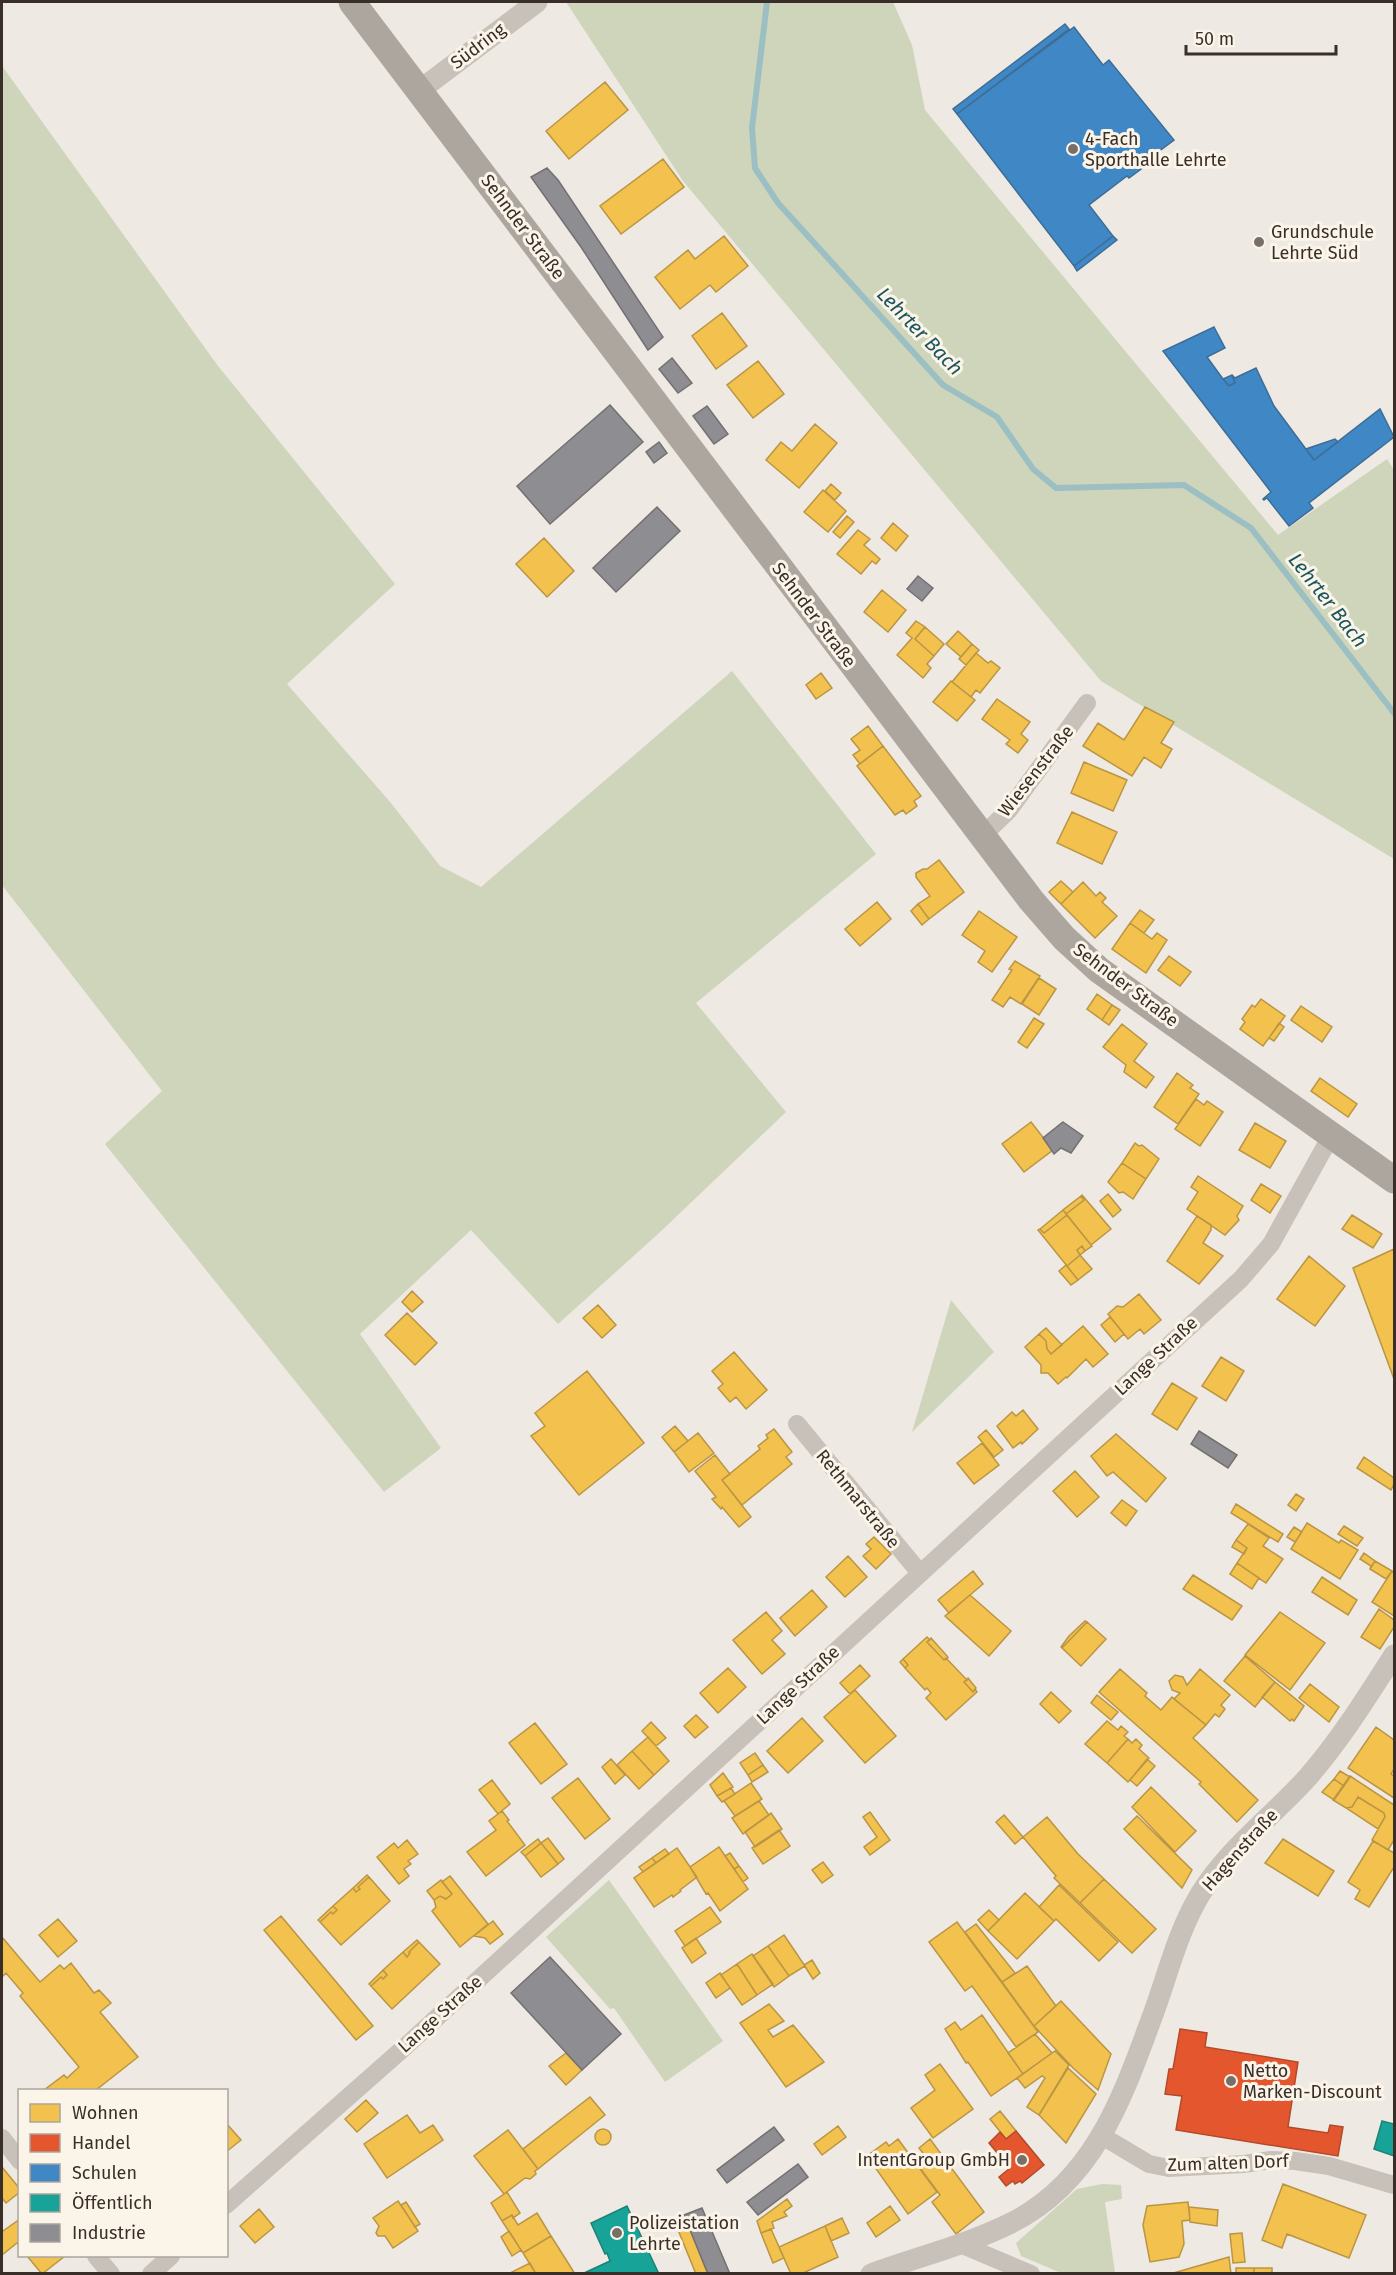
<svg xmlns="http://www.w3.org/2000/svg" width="1396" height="2275" font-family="'Fira Sans',sans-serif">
  <rect width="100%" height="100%" fill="#eee9e2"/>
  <path fill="#ced5ba" d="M566,2h327l19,43 13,65 353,425 109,-76 7,11v389l-293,-178 -418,-500z
    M2,66l216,300 177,218 -108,100 104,119 49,63 41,21 251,-216 144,183 -180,149 90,109 -128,122 -100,90 -87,-94 -111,104 81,114 -57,44 -279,-348 57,-53 -160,-206z
    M951,1300l43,52 -82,80z
    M609,1880l114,161 -58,41 -51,-74 -4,1 -64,-72z
    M1102,2184l19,1 1,14 -17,3 10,71h-54l-40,-17 -5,-13 61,-54z"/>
  <path fill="#f2c14e" stroke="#ba9543" stroke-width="1.5" d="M605,82l23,28 -59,49 -23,-28z
    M663,159l21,28 -63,47 -21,-28z
    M724,236l24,30 -32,26 -6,-7 -30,24 -25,-32 33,-27 7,9z
    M722,313l25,33 -31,23 -24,-33z
    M758,361l26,33 -31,24 -26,-33z
    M815,424l22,19 -38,45 -33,-28 15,-18 11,9z
    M831,484l10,9 -6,7 -10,-9z
    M823,490l23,21 -18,21 -24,-20z
    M847,516l7,6 -14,16 -7,-6z
    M893,523l15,13 -12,15 -15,-13z
    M858,530l12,9 -6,6 16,14 -4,5 -4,-3 -11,13 -24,-20z
    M544,538l30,33 -27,26 -31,-33z
    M882,590l24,20 -18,22 -24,-20z
    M916,621l9,6 -10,12 19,17 -7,8 4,4 -8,10 -26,-23 15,-17 -6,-5z
    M925,627l19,17 -10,12 -19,-17z
    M958,631l14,13 -11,13 -15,-13z
    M972,644l7,6 -13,15 -7,-6z
    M976,653l12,10 3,-2 9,7 -20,25 -4,-3 -5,7 -19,-15z
    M821,673l11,15 -16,11 -10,-14z
    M951,681l24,19 -18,21 -24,-19z
    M997,699l33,23 -9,12 7,6 -10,13 -12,-9 4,-4 -28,-21z
    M1145,707l29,15 -13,21 11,6 -11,19 -17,-11 -12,19 -49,-30 15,-23 26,17z
    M868,726l15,20 -23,18 -7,-9 7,-5 -9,-11z
    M883,746l38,50 -7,5 3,5 -11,8 -3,-4 -8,5 -38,-49z
    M1084,762l43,18 -14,31 -42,-18z
    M1072,812l45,20 -15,32 -45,-21z
    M939,860l25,32 -35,27 -11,-15 12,-8 -14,-19v-4l7,-4h4z
    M1061,881l12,11 -12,12 -12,-12z
    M1083,882l13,14 4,-4 6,6 -4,4 15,14 -22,22 -34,-34z
    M877,902l14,17 -31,27 -15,-17z
    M918,904l11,15 -7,6 -11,-14z
    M1140,910l14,10 -10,13 -14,-10z
    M979,911l38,26 -25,35 -14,-10 7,-11 -23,-16z
    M1130,923l22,16 5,-6 10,7 -21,33 -34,-24z
    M1169,956l22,16 -11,14 -22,-16z
    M1015,961l25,15 -19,28 -11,-7 -7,10 -11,-7 20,-30 -3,-1z
    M1039,978l17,11 -17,26 -17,-11z
    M1097,994l15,11 -10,15 -15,-11z
    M1261,999l24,17 -22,30 -23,-17 5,-7 -3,-3 10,-14 3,2z
    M1112,1005l8,5 -11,15 -7,-5z
    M1301,1006l31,21 -10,15 -31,-22z
    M1034,1018l10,6 -17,24 -9,-6z
    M1279,1023l5,4 -10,14 -5,-3z
    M1122,1024l25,20 -13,17 20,16 -8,11 -22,-16 2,-7 -23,-18z
    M1177,1073l16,12 -3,3 9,6 -21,30 -24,-17z
    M1320,1078l37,26 -9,13 -37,-26z
    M1196,1099l8,6 3,-4 16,11 -23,34 -25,-17z
    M1031,1122l22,28 -29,22 -22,-28z
    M1255,1123l31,18 -16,27 -31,-18z
    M1135,1143l4,3 3,-1 17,14 -13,20 -24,-16z
    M1122,1163l24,16 -13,20 -10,-7 -4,1 -11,-11z
    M1198,1176l45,30 -6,10 2,4 -14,15 -38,-26 11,-17 -7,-5z
    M1261,1184l20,12 -11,17 -19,-13z
    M1108,1194l13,16 -8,7 -13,-16z
    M1082,1195l29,34 -20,16 -25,-31 18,-14 -3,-4z
    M1081,1196l3,4 -18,14 -3,-4z
    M1063,1210l4,5 -23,18 -4,-4z
    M1067,1215l25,31 -7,5 -3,-5 -5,4 3,5 -13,11 -29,-36 2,-1 4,4z
    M1352,1215l30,19 -9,14 -31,-19z
    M1197,1216l14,9v5l-8,13 20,13 -24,28 -32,-23z
    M1082,1246l3,5 -5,4 -3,-5z
    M1394,1249v130l-41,-111z
    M1080,1255l12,14 -14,11 -11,-14z
    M1309,1256l36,30 -30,40 -38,-27z
    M1066,1265l12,15 -7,5 -12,-14z
    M412,1291l11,11 -11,10 -10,-10z
    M1139,1294l22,26 -17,14 -4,-5 -12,10 -20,-25 9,-8 6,1z
    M598,1305l18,20 -14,13 -19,-20z
    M407,1313l30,30 -22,22 -30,-30z
    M1110,1317l14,17 -9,8 -14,-17z
    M1083,1326l25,28 -15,13 -7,-8 -19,19 -1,-1 -8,7 -10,-11h-7v-8l-16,-18 14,-13 7,7 1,8 4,5z
    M1046,1328l16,17 -11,9 -4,-5 -1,-8 -7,-7z
    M734,1352l33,38 -21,19 -10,-12 -6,5 -12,-14 5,-4 -11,-13z
    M1221,1357l23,14 -18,30 -24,-15z
    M587,1371l57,72 -65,52 -48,-59 14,-10 -10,-13z
    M1172,1383l25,15 -20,32 -25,-16z
    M1023,1410l15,19 -16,15 -1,-2 -8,6 -16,-22 15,-14 4,4z
    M675,1426l13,15 -14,11 -12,-15z
    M774,1429l18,23 -6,5 6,7 -50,41 -20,-25 38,-31 -2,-3 10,-8 -2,-3z
    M986,1430l17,20 -9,7 -16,-20z
    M698,1433l16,20 -25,19 -15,-20z
    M1116,1434l50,44 -20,24 -33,-30 -6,4 -16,-20z
    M982,1443l17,22 -25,19 -17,-21z
    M715,1455l15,19 -8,6 29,37 -12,10 -17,-20 -1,2 -9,-10 4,-2 -21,-26z
    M1364,1457l30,21v6l-3,6 -34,-22z
    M1075,1471l24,26 -22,20 -24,-26z
    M1296,1494l8,5 -8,12 -8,-6z
    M1122,1500l15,11 -11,15 -15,-13z
    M1236,1504l47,30 -5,8 -47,-29z
    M1307,1523l32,20 2,-3 17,10 -18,29 -49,-30z
    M1248,1524l21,14 -6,8 20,13 -17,24 -29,-20 10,-15 -11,-8z
    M1344,1526l19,12 -6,8 -19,-12z
    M1294,1527l8,5 -7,10 -8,-5z
    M874,1537l17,17 -15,15 -13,-13 8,-7 -5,-5z
    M1236,1540l11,8 -3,6 -12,-7z
    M1364,1553l11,8 -5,8 1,-3 -11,-7z
    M848,1556l19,21 -22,20 -19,-20z
    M1375,1561l17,10 -6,8 -16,-10z
    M1237,1563l22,15 -7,11 -22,-15z
    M973,1571l10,13 -34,29 -11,-13z
    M1392,1571l2,2v43l-22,-14z
    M1193,1575l49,31 -10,14 -49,-31z
    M1322,1577l35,23 -9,15 -36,-23z
    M812,1590l15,17 -32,29 -15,-18z
    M970,1595l41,36 -22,25 -44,-40z
    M1379,1609l15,11v7l-14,22 -19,-12z
    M766,1612l16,19 -10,9 13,14 -23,20 -29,-34z
    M1280,1612l45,31 -35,47 -45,-35z
    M1085,1621l2,1 -25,26 -1,-1 8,-11z
    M1087,1622l19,17 -25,27 -19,-18z
    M927,1637l3,3 -3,2 17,18 2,-2 21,22 -3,2 9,10 2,-3 2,3 -31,28 -20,-22 5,-5 -4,-5 -2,2 -20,-22 3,-3 -5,-6z
    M931,1638l17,19 -1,2 -3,1 -17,-18z
    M1245,1656l30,26 -20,25 -31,-26z
    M903,1659l5,6 -3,3 -5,-6z
    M860,1665l10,11 -20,18 -10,-11z
    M728,1668l18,19 -28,26 -18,-20z
    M1120,1669l27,24 -2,3 16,14 11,-13 34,28 -13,13 65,62 -21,22 -38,-38 2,-2 -102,-90z
    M1200,1669l30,26 -9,10 4,4 -6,8 -4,-3 -9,11 -32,-26 6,-6 -8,-3 -3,-9 6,-6 8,2 4,8z
    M968,1678l8,10 -3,4 -9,-10z
    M1275,1682l29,24 -10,15 -2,-2 -2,2 -28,-24z
    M1310,1684l29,23 -10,15 -30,-24z
    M855,1690l41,46 -31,27 -41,-46z
    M1051,1692l20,19 -12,12 -19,-19z
    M1097,1695l21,17 -7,8 -20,-17z
    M696,1715l12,12 -13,11 -11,-12z
    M802,1718l21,23 -35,32 -21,-22z
    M1107,1721l11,9 3,-4 7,6 -4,4 4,3 -21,24 -22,-19z
    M651,1722l15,16 -10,8 -14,-15z
    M535,1723l32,41 -26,20 -32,-41z
    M1376,1727l18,13v29l-3,5 3,2v22l-46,-30z
    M648,1737l21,24 -15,14 -22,-24z
    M1128,1739l4,4 4,-4 6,6 -3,4 10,9 -21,24 -21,-19z
    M632,1751l22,24 -15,14 -22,-24z
    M755,1753l8,12 -15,10 -8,-12z
    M611,1759l14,16 -10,9 -13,-17z
    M1147,1759l8,7 -18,20 -7,-6z
    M763,1765l5,7 -16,10 -4,-7z
    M1340,1771l10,6 -6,9 -10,-7z
    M723,1773l10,14 -16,9 -7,-11z
    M1350,1776l44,29v35l-6,10 -16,-10 13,-23 -1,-4 -26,-16 -6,10 -6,1 -13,-8z
    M578,1778l32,41 -25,20 -33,-41z
    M1334,1779l10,7 -10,14 -12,-8z
    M492,1780l18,24 -12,10 -19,-24z
    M751,1783l11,16 -27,17 -11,-15z
    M1151,1787l45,44 -21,21 -43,-45z
    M731,1788l4,6 -13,8 -5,-6z
    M1358,1797l26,16 1,4 -7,12 -32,-21 6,-1z
    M759,1801l10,14 -26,19 -11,-16z
    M502,1811l7,9 -2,1 18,24 -39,31 -19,-24 29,-22 -7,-9z
    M870,1812l20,28 -20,15 -6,-8 13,-10 -14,-20z
    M771,1813l11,16 -27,18 -10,-15z
    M1004,1815l19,22 -8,7 -19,-22z
    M1137,1816l55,54 -10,18 -58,-59z
    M1047,1817l31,37 26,25 -24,24 -26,-25 2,-2 -33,-39z
    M779,1830l11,16 -27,18 -11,-16z
    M548,1838l16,21 -6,5 -17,-21z
    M538,1839l3,4 -16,13 -4,-4z
    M1283,1839l51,32 -16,25 -53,-33z
    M407,1840l11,14 -10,7 3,3 -7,5 5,7 -10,8 -22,-27 17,-14 4,5z
    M1373,1841l21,12v14l-25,40 -14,-8 5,-9 -12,-8z
    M541,1843l17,21 -17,13 -16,-21z
    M719,1847l29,42 -28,22 -12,-18 -2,1 -16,-27z
    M677,1848l20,29 -17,13 1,1 -8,6 -1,-2 -18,12 -20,-29z
    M665,1849l4,5 -13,9 -4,-5z
    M730,1853l9,13 -5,3 -9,-13z
    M652,1858l4,5 -13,9 -4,-5z
    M823,1862l10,13 -11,8 -10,-13z
    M739,1866l9,12 -5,4 -9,-13z
    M367,1875l2,2 -11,10 2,2 -4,3 -3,-4z
    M450,1876l38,48 -28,23 -28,-36 4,-4 -2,-7 6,-4 6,3 6,-5 -10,-12z
    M369,1877l21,24 -49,44 -21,-23 11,-10 2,2 4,-4 -4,-4 20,-18 3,4 4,-3 -2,-2z
    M1104,1879l52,50 -24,24 -52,-50z
    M441,1880l11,14 -6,5 -6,-3 -6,4 -7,-9z
    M1059,1885l59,57 -19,19 -43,-42 -2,2 -15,-14z
    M1025,1893l29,28 -37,38 -29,-28z
    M333,1906l4,4 -4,4 -2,-2 -11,10 -2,-2z
    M710,1907l11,15 -36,24 -10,-15z
    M989,1910l10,10 -11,11 -10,-11z
    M281,1916l92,110 -17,14 -92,-110z
    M58,1919l19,22 -19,16 -19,-22z
    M493,1921l10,13 -13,10 -5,-6 -11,-2z
    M957,1922l81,110 -22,15 -44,-61 -7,5 -36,-49z
    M976,1924l39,49 -13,9 -37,-50z
    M784,1935l21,31 -16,10 -21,-30z
    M2,1937l38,45 20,-17 4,4 7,-6 23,30 5,-3 12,13 -11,9 38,45 -42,33h-52l20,-15 3,3 12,-11 -59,-71 3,-3 -17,-20 -4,4z
    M696,1938l10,15 -14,10 -10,-15z
    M417,1940l2,2 -10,10 1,1 -3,4 -4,-5z
    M419,1942l21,22 -48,45 -21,-23 10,-9 2,2 4,-4 -4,-5 20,-18 4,5 3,-4 -1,-1z
    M768,1946l21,30 -15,11 -21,-31z
    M752,1954l21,30 -16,11 -20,-31z
    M812,1960l8,13 -7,6 -9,-14z
    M737,1964l20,31 -15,10 -21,-30z
    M1027,1966l29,40 -22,20 -32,-44z
    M383,1970l4,5 -4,4 -2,-2 -10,9 -2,-2z
    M720,1973l10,15 -14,10 -10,-15z
    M1061,2001l50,53 -13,36 -25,-22 -39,-42z
    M769,2004l15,17 -16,9 5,7 20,-12 31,37 -38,25 -46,-64z
    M982,2015l41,59 -32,22 -23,-34 -2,1 -21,-34 10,-7 6,8z
    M1035,2034l17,19 -29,21 -15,-21z
    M1055,2051l14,14 -30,50 -12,-8 18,-29 -3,-2 -17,12 -8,-10z
    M566,2053l16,17 -16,15 -17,-19z
    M940,2064l33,45 -40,29 -22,-30 24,-18 -10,-15z
    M1068,2068l28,26 -30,49 -27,-28z
    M590,2097l15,18 -67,54 -15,-20z
    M366,2100l12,13 -21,19 -12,-13z
    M1000,2111l16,20 -10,8 -16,-20z
    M407,2115l13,18 13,-8 10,15 -56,38 -23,-34z
    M226,2123l15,17 -15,12z
    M838,2126l8,11 -24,18 -8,-11z
    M595 2137a8 8 0 1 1 16 0a8 8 0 1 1-16 0Z
    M508,2130l30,39 -3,2 1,3 -6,5 -5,-1 -21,16 -30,-38z
    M898,2139l39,53 -29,22 -41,-58 19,-14 3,4z
    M930,2139l54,73 -28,22 -24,-32 8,-7 -26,-35 5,-4 9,12 4,-4 -13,-16z
    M2,2167l18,22v3l-14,11 -4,-5z
    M1283,2184l83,31 -17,43 -62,-24 -5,14 -20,-8z
    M507,2192l13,21 -7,5 -1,-3 -10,6 -11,-18z
    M787,2199l5,7 -8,6 3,4 -15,6 2,6 -13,5 -4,-12z
    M398,2201l20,30 -25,17 -8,-12h-7l-2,-3 3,-7 -6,-8z
    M406,2202l14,22 -5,3 -14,-22z
    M1188,2202l2,18 -8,1 2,23 -5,13 -29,5 -7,-37 4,-19z
    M890,2206l10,14 -24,17 -9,-14z
    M1189,2207l29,3 -1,16 -27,-4z
    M259,2209l15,18 -19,16 -15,-17z
    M537,2213l14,23 -28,17 -21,-32 10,-6 6,10z
    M684,2215l24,59h-12l-22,-54z
    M842,2218l7,15 -18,8 -6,-15z
    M20,2219v27l-3,-3 -15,12v-26l1,2z
    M825,2226l13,31 -37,17h-10l-12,-27z
    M771,2229l13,29 -11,5 -12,-30z
    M509,2231l12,19 -9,6 -11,-19z
    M1242,2233l3,29 -12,1 -3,-29z
    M551,2236l14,22 10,16h-39l-13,-21z
    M27,2256h38l-23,18z
    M1229,2257l2,17h-61z
    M530,2263l6,11h-28z
    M1236,2268h18v6h-18z
    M1254,2268h18v6h-18z"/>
  <path fill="#e4572e" stroke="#b14b2c" stroke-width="1.5" d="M1180,2029l27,4 -2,14 93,15 -10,65 40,6 2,-8 13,2 -5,29 -162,-26 6,-34 -17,-2 4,-25h4z
    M1016,2131l28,34 -22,18 -2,-2 -5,3 -2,-3 -7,5 -7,-9 11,-9 -21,-25 11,-11 6,7z"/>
  <path fill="#3f88c5" stroke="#3d6d96" stroke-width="1.5" d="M1065,24l4,5 -112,85 -4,-5z
    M1074,27l29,38 6,-5 65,80 -24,18 2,2 -8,7 -15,11 -2,-2 -38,29 24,31 -39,30 -117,-152z
    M1113,236l4,4 -40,31 -3,-5z
    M1214,327l11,21 -18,9 16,22 6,7 6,-3 -3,-8 3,3 21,-10 18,38 40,54 66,-51 14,28 -85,66 4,5 -24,18 -22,-28 -3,2 -1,-1 8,-7 -108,-141z
    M1232,375l3,8 -6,3 -6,-7z
    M1335,439l3,3 -24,18 -8,-11z"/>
  <path fill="#17a398" stroke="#218076" stroke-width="1.5" d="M1382,2121l12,3v32l-20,-7z
    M627,2206l32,68h-77l28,-13 -3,-8 -2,1 -14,-31z"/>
  <path fill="#8d8d92" stroke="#747072" stroke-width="1.5" d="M547,168l11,12 105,157 -15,13 -67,-103 -50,-70z
    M672,358l20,25 -14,10 -19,-24z
    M610,405l33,37 -93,82 -33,-38z
    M707,406l21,28 -14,10 -21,-28z
    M659,442l8,11 -13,10 -8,-11z
    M657,507l23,24 -64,61 -23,-24z
    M918,576l15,12 -11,13 -15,-12z
    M1063,1122l20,14 -12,17 -10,-5 -7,6 -11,-16z
    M1199,1431l38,24 -9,13 -37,-24z
    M550,1957l71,77 -39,36 -71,-77z
    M774,2127l10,13 -57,43 -10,-13z
    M798,2164l10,13 -50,38 -11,-13z
    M702,2208l28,66h-22l-24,-59z"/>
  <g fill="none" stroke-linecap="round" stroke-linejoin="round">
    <path stroke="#9bbfc2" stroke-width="6" d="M767,2l-15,126 3,40 23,35 165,182 54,32 36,52 23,19 128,-3 67,43 143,185"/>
    <path stroke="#c8c1ba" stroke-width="18" d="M982,836l27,-26 78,-107
      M797,1424l123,149
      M1102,2136l47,28 20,4 75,-4 27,-4 24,1 34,5 65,19
      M2,2138l18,23
      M226,2205l181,-160 834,-766 30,-35 61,-110
      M960,2244l71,30
      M96,2256l15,18
      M151,2274l20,-18"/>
    <path stroke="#c8c1ba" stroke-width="21" d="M420,90l117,-88
      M871,2274c46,-17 96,-29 140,-51 82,-41 111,-124 140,-203 16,-42 26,-88 50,-127 28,-45 72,-77 107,-116 33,-38 59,-80 86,-122"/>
    <path stroke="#ada69f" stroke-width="27" d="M352,2l679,898 33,38 35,32 295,210"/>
  </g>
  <g fill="#786f69" stroke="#fbf4e9" stroke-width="2">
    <circle cx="1073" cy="149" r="6"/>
    <circle cx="1259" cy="242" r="6"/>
    <circle cx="1231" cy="2081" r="6"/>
    <circle cx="1022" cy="2160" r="6"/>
    <circle cx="617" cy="2233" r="6"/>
  </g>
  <g text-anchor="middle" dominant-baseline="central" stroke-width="6" stroke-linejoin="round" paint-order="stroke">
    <g font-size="18" fill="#392e28" stroke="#fbf4e9">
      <text transform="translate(478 46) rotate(-37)">Südring</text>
      <text transform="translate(523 227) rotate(53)">Sehnder Straße</text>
      <text transform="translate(814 615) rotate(53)">Sehnder Straße</text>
      <text transform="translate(1036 771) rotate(-52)">Wiesenstraße</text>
      <text transform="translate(1126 985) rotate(37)">Sehnder Straße</text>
      <text transform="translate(1156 1356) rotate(-43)">Lange Straße</text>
      <text transform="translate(858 1499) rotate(51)">Rethmarstraße</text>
      <text transform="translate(798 1685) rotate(-43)">Lange Straße</text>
      <text transform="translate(1240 1850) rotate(-48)">Hagenstraße</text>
      <text transform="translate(440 2014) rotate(-42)">Lange Straße</text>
      <text transform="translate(1228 2163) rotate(-2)">Zum alten Dorf</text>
    </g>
    <g font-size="18" fill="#392e28" stroke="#fbf4e9" text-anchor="start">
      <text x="1085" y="139">4-Fach<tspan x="1085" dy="21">Sporthalle Lehrte</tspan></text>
      <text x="1271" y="232">Grundschule<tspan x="1271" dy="21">Lehrte Süd</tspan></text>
      <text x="1243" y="2071">Netto<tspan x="1243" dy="21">Marken-Discount</tspan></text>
      <text x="1010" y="2160" text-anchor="end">IntentGroup GmbH</text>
      <text x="629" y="2223">Polizeistation<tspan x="629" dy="21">Lehrte</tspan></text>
    </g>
    <g font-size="20" font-style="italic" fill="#1a555e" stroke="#fbf4e9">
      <text transform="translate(920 331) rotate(46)">Lehrter Bach</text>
      <text transform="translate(1328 600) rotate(52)">Lehrter Bach</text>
    </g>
  </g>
  <rect width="1396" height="2275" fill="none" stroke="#392e28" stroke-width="6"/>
  <rect x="18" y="2089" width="210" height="168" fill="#fbf4e9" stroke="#ada59c" stroke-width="1.5"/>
  <rect x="30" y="2104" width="30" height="18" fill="#f2c14e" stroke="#ada59c" stroke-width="1.5"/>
  <text x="72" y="2119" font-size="18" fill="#392e28">Wohnen</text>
  <rect x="30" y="2134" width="30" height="18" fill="#e4572e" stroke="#ada59c" stroke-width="1.5"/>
  <text x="72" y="2149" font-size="18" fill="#392e28">Handel</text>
  <rect x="30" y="2164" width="30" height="18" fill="#3f88c5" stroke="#ada59c" stroke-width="1.5"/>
  <text x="72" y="2179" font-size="18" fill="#392e28">Schulen</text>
  <rect x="30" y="2194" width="30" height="18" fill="#17a398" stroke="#ada59c" stroke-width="1.5"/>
  <text x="72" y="2209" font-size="18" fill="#392e28">Öffentlich</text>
  <rect x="30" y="2224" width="30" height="18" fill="#8d8d92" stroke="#ada59c" stroke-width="1.5"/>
  <text x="72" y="2239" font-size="18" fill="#392e28">Industrie</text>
  <path d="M1186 45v9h150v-9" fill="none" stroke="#392e28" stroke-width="3"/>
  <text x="1195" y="45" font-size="18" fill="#392e28" stroke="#fbf4e9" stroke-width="4.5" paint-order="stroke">50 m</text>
</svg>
